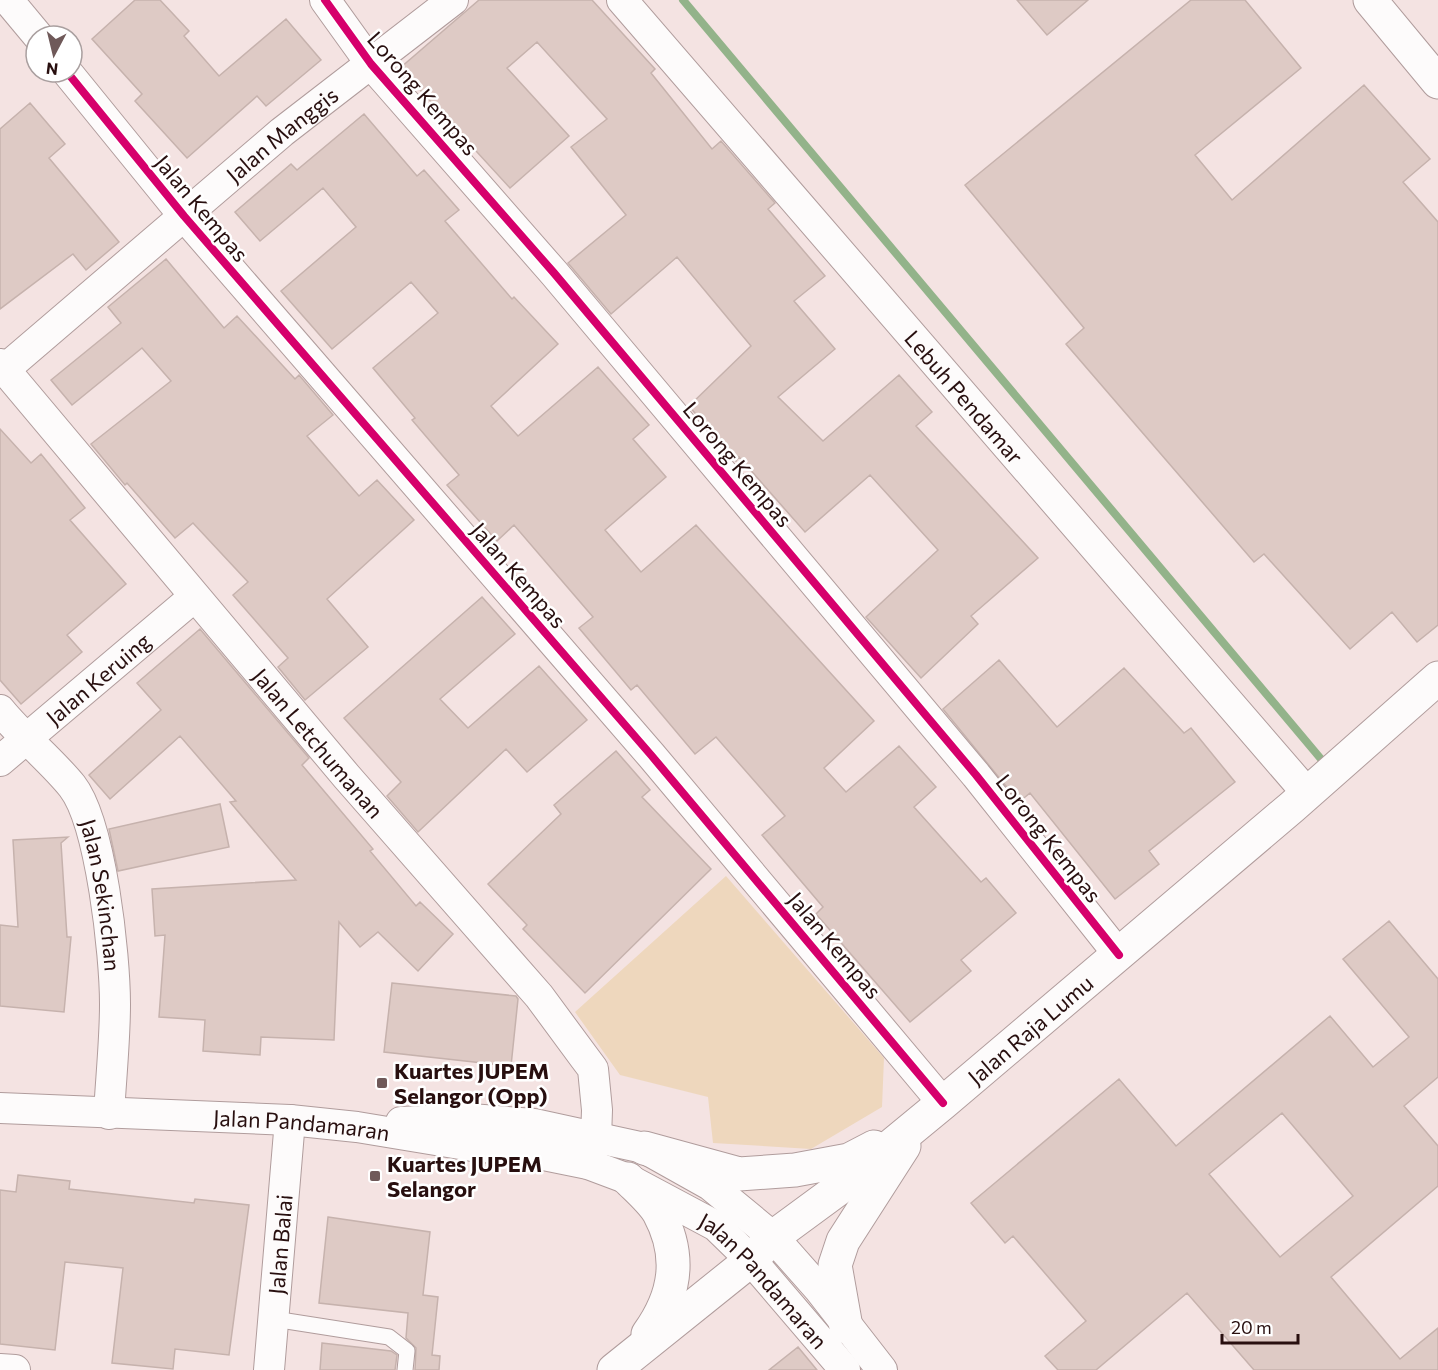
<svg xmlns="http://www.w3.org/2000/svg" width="1438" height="1370" font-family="Commissioner,sans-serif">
  <rect width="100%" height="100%" fill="#f4e3e2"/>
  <path fill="#eed7bd" d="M726,876l158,182 -2,49 -71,42 -98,-6 -5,-46 -88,-22 -45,-63z"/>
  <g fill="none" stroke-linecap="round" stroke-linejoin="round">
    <path stroke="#93b38a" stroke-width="8" d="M683,0l638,759"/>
  </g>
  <path fill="#decac5" stroke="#c6b2ad" stroke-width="1.5" fill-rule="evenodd" d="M135,0h25l29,31 -5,5 35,40 67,-57 35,41 -55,46 -9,-10 -70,62 -52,-57 7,-7 -50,-55z
    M479,0h113l63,69 -4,4 61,76 9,-8 54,62 -7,6 57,67 -31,25 41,48 -57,48 45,44 76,-66 33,37 -16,14 122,132 -67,58 7,8 -57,54 -55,-61 72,-67 -68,-75 -65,57 -66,-75 -3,4 -10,-11 -37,-44 62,-60 -74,-89 -66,57 -43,-51 58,-48 -55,-68 36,-28 -70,-77 -30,26 62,68 -59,52 -110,-120z
    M1017,0h71l-41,35z
    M1191,0h54l56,68 -106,87 37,45 132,-115 66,74 -27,23 35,40v403l-21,17 -25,-30 -42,37 -86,-95 -10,8 -188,-218 18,-16 -119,-143z
    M30,103l35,41 -16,14 70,84 -33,28 -13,-16 -73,55v-180z
    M364,114l53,62 7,-6 35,40 -14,11 67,78 2,-2 44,47 -67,62 27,30 80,-69 51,58 -16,14 33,38 -61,53 36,42 55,-47 178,196 -50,47 22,24 53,-46 37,41 -22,20 67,75 5,-4 30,35 -55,47 10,11 -61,51 -94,-108 7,-7 -61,-72 23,-19 -69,-79 -21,17 -58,-69 -6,5 -52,-62 14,-11 -79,-92 -17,16 -50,-56 12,-10 -47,-55 3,-2 -42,-50 65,-55 -27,-31 -79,67 -51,-58 75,-64 -33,-39 -63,53 -25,-29 56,-48 6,6z
    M166,259l58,69 13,-12 58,63 4,-4 34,40 -26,21 52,60 18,-16 37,40 -87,79 41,48 -63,53 -27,-33 10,-9 -55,-63 15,-13 -55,-59 -18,15 -48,-55 -2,2 -34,-41 80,-63 -29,-33 -70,57 -21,-25 70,-57 -13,-16z
    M0,429l31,34 10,-9 44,54 -15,12 56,64 -59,51 15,17 -61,52 -21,-24z
    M482,597l33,37 -75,65 28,29 71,-62 48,54 -60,52 -21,-23 -88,83 -31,-36 14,-14 -57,-64z
    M200,629l109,129 -7,7 71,84 -3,2 46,55 4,-4 33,32 -35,37 -40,-39 -18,15 -21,-25 -5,118 -73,-3 -1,18 -57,-4 2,-31 -46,-3 6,-82 -10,1 -3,-47 144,-9 -66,-78 6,-1 -56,-65 -70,63 -21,-24 72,-65 -24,-27z
    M999,660l58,67 67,-59 60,65 7,-5 44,54 -86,69 10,13 -44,35 -85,-106 -11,9 -76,-93z
    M616,751l34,39 -8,7 69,72 -126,124 -62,-64 4,-4 -39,-41 73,-70 -7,-9z
    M220,804l9,43 -111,24 -9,-42z
    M68,837l-7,6 6,94h4l-7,75 -64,-6v-81l18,2 -5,-87z
    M1389,921l49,58v98l-34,29 34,40v40l-107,91 69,82 38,-31v42h-184l-67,-77 -91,77h-38l-13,-14 41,-35 -73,-85 -8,7 -34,-40 148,-124 57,67 154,-130 43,51 36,-30 -66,-78zM1282,1113l71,83 -73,61 -71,-83z
    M392,983l124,13 2,3 -7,67 -127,-14z
    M18,1175l52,6 -1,8 125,14 1,-4 54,6 -20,150 -54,-6 -2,20 -61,-6 11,-95 -58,-6 -10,88 -55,-6v-154l16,2z
    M328,1217l102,15 -7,63 15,2 -6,58 8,1 -1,14h-24l1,-22 -10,-10 2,-25 -89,-10z
    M322,1343l69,8 6,4 -2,15h-75z
    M798,1347l19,23h-48z"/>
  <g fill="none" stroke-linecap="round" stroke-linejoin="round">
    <defs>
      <path id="service" d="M274,1319l115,18 18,14 -2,19"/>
      <g id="minor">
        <path d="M8,0l30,36"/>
        <path d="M325,0l46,64 183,209 422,502 143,180"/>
        <path id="s1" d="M622,0l685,793"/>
        <path d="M67,72l117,144 467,539 292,348"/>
        <path id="s2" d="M0,364l347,413 192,219 45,61 9,12 4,41 -1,28 -8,26"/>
        <path id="s3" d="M5,369l277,-237 171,-132"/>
        <path id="s4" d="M0,710c22,27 51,50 72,76 29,37 43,169 43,218 0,36 -4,73 -6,110"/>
        <path id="s5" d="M0,761l194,-164"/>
        <path id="s6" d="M0,1108l290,12 67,7 115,19 52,5 64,13 40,15 88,47 35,34 94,110"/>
        <path d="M401,1122l70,-3 63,5 110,24 66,37 63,52 46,52 63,81"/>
        <path d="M0,1369l15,1"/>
        <path id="s7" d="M269,1370l21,-250"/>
      </g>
      <g id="tertiary">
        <path d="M1370,0l68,82"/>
        <path d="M644,1148l95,26 56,-4 54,-10 25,-13"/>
        <path d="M628,1179c10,10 24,22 31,34 23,43 17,82 -11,121"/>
        <path d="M846,1327l-11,-62 8,-24 61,-95"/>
        <path id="s8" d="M614,1370l137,-110 22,-23 68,-50 102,-84 349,-296 146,-129"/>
      </g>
    </defs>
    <use href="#service" stroke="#b09c9c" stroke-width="17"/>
    <use href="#minor" stroke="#b09c9c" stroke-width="32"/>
    <use href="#tertiary" stroke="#b09c9c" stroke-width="35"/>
    <use href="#service" stroke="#fdfbfb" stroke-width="15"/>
    <use href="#minor" stroke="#fdfbfb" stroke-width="30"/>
    <use href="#tertiary" stroke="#fdfbfb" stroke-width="33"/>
    <defs>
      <path id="cycleway" d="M325,0l46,64 183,209 422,502 143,180
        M67,72l117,144 467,539 292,348"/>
    </defs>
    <use href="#cycleway" stroke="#fff" stroke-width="11"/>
    <use href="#cycleway" stroke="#d6006c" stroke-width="8"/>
  </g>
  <g fill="#6f5959" stroke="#fff" stroke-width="2">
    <rect x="376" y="1077" width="12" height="12" rx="3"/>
    <rect x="369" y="1170" width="12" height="12" rx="3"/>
  </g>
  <g text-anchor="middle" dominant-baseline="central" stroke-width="5" stroke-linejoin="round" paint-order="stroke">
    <g font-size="22" fill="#280f0f" stroke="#fff">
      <text transform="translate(423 93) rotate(49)">Lorong Kempas</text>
      <text stroke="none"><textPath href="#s3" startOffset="363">Jalan Manggis</textPath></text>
      <text transform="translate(202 208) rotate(50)">Jalan Kempas</text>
      <text stroke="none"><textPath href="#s1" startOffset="524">Lebuh Pendamar</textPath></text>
      <text transform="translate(738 464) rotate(50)">Lorong Kempas</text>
      <text transform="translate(519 575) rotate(49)">Jalan Kempas</text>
      <text stroke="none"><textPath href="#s5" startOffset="128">Jalan Keruing</textPath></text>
      <text stroke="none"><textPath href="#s2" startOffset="495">Jalan Letchumanan</textPath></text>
      <text transform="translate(1049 838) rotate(52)">Lorong Kempas</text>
      <text stroke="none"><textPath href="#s4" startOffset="219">Jalan Sekinchan</textPath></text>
      <text transform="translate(835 945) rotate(50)">Jalan Kempas</text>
      <text stroke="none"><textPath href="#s8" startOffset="538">Jalan Raja Lumu</textPath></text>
      <text stroke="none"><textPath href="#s6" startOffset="302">Jalan Pandamaran</textPath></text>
      <text stroke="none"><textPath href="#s7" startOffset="126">Jalan Balai</textPath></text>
      <text stroke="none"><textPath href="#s6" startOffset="806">Jalan Pandamaran</textPath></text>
    </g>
    <g font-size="22" font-weight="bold" fill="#280f0f" stroke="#fff" text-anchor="start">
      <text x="394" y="1070">Kuartes JUPEM<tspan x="394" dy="25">Selangor (Opp)</tspan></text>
      <text x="387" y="1163">Kuartes JUPEM<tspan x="387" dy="25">Selangor</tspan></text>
    </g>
  </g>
  <g transform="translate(54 54) rotate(187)"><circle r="28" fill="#ffffff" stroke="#a99f9f" stroke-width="1.5"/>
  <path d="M0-4.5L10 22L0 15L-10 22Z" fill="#6f5959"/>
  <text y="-9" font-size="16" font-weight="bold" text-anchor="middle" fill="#280f0f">N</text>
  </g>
  <path d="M1222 1334v9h76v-9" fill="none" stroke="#280f0f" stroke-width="3"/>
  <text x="1231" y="1334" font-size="18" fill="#280f0f" stroke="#ffffff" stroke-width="4.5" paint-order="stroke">20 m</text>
</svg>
